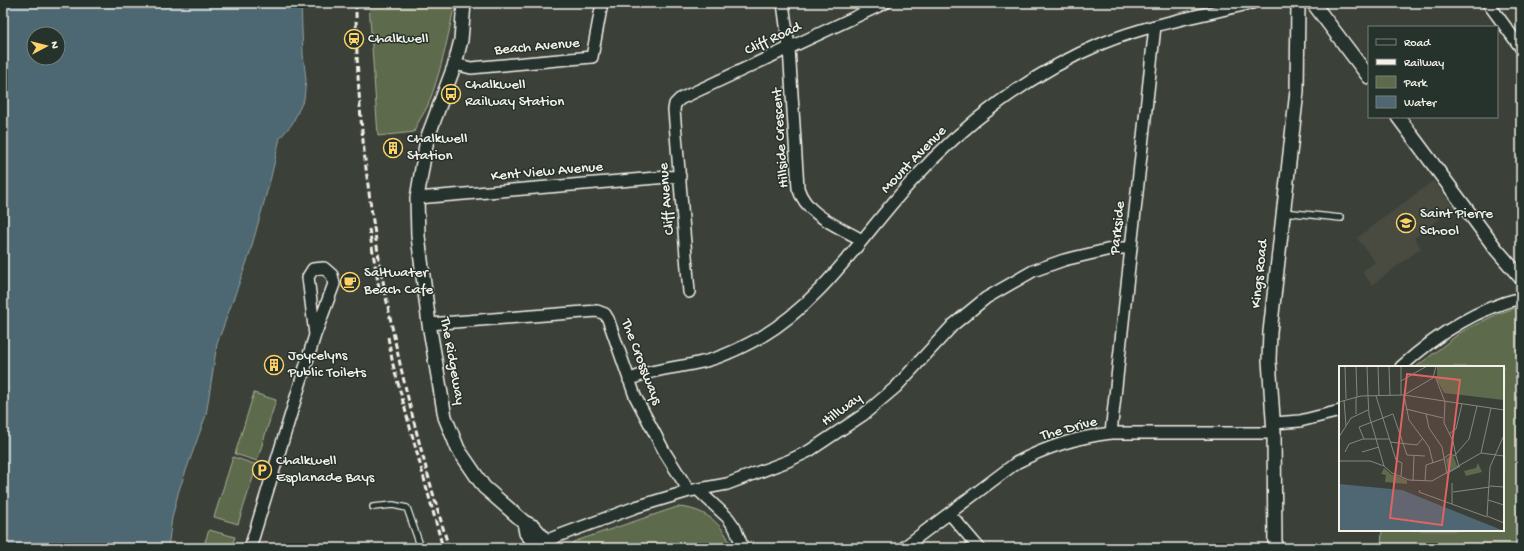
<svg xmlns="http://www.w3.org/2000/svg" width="1524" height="551" font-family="'Gochi Hand',sans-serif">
  <rect width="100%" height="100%" fill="#3b4139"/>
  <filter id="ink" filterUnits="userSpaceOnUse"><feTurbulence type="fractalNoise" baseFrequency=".025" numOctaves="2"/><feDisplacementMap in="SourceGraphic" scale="8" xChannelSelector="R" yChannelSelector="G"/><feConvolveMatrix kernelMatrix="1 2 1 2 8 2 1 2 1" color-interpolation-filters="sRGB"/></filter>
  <g filter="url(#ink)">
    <path fill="#494b41" d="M1433,181l21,27 -40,30 7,10 -49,37 -10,-13 13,-10 -18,-24z"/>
    <path fill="#5d6a4b" stroke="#a8ae9a" d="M369,3h86c-7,34 -14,69 -27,102 -4,9 -11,17 -14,27l-36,4z
      M1521,306v242h-140l1,-18h121v-163h-87l45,-35 36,-18z
      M254,393l22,7 -19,61 -22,-7z
      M233,457l24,8 -19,59 -24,-7z
      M677,507c27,1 46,16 55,41h-163l4,-6z
      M209,530l26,7 -4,11h-28z"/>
    <path fill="#4e6772" stroke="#909ea1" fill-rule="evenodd" d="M3,3h298l2,51 3,26 -2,19 -12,25 -12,14 -9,39 -22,79 -32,88 -11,71 -27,75 -7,28 -4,30h-165zM34,34h24v24h-24z"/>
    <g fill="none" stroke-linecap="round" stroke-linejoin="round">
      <defs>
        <path id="service" d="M1283,212l58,6
          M373,507l20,-2 14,3 14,40"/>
        <path id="minor" d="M783,3l6,45 9,140c8,27 41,39 64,52
          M1488,3l33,45
          M455,64l16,4 121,-11 10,-54
          M417,198l263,-22
          M689,292l-15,-182 1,-6 5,-5 205,-96
          M429,324l168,-13 8,3 3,5 27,77 29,55 25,40
          M1401,367c35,-32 74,-58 120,-69
          M629,380c22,-11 49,-12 73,-18 19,-4 41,-15 59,-25 63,-37 102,-103 151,-156 52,-58 119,-108 191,-138 47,-19 100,-28 149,-40
          M1274,423l26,-2 40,-10
          M1111,433l44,-407
          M697,489l31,29 7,10 8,20
          M950,514l29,34
          M539,543l97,-36 53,-16 38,-7 61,-23 21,-10 54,-36 33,-28 57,-62 33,-27 47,-27 31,-11 51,-12h16
          M250,548l65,-213 -7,-58 5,-8 11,-1 8,7 2,9 -19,51
          M903,548l113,-85c30,-16 63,-26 95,-30h163"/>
        <path id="tertiary" d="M464,3l-3,37 -6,24 -28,75 -10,59 1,38 11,88 16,93 13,32 26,38 40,35 10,5 18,21
          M1313,3l56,74
          M1398,117l98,132 25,29
          M524,522l2,11 13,15
          M1275,548l-1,-115 -5,-73 1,-28 27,-241 1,-88"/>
      </defs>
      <use href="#service" stroke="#f4f1e8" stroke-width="8"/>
      <use href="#minor" stroke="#f4f1e8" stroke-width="14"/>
      <use href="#tertiary" stroke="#f4f1e8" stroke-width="16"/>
      <use href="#service" stroke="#26332d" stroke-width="5.5"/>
      <use href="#minor" stroke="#26332d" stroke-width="11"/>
      <use href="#tertiary" stroke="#26332d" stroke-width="13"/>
      <path stroke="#f4f1e8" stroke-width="3" stroke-dasharray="6 3" stroke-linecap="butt" d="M356,3c0,185 40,369 93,545
        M369,229l11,65
        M388,337l5,28 50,183"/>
    </g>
  </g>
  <defs>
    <symbol id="station-ring" viewBox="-11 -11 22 22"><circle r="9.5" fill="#26332d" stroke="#ffd166" stroke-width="1.5"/><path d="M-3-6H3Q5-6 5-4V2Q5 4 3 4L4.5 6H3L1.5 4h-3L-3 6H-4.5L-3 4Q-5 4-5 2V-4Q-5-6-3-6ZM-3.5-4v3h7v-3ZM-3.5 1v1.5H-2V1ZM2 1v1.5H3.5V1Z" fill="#ffd166"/></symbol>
    <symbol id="bus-ring" viewBox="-11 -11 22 22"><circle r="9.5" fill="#26332d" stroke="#ffd166" stroke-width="1.5"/><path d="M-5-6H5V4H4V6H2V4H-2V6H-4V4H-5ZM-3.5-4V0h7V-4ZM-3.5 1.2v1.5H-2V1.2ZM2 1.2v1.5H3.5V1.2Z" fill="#ffd166"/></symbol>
    <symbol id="building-ring" viewBox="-11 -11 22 22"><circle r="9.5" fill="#26332d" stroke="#ffd166" stroke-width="1.5"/><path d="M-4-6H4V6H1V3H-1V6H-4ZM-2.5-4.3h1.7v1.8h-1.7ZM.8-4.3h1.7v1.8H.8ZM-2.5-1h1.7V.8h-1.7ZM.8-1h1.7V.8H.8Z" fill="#ffd166"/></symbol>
    <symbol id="school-ring" viewBox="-11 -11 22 22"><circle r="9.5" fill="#26332d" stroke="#ffd166" stroke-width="1.5"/><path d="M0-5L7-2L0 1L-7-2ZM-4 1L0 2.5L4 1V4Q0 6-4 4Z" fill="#ffd166"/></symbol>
    <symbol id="cafe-ring" viewBox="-11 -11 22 22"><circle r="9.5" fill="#26332d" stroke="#ffd166" stroke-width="1.5"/><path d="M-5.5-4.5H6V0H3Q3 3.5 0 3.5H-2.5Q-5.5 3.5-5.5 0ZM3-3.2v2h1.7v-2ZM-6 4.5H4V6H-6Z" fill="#ffd166"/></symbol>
    <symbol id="parking-ring" viewBox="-11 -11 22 22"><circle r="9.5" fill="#26332d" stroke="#ffd166" stroke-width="1.5"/><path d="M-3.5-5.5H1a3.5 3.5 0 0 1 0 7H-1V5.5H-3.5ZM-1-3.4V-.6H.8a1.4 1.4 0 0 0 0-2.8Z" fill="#ffd166"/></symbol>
  </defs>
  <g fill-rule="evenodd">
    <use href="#station-ring" x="343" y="28" width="22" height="22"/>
    <use href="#bus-ring" x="440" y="83" width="22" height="22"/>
    <use href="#building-ring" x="382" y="137" width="22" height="22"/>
    <use href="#school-ring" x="1395" y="212" width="22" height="22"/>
    <use href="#cafe-ring" x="339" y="271" width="22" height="22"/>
    <use href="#building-ring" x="263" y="354" width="22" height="22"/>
    <use href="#parking-ring" x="251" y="459" width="22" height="22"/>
  </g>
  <g text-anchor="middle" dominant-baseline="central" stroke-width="3" stroke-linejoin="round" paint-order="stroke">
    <g font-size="15" fill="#f4f1e8" stroke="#26332d" text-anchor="start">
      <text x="368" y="39">Chalkwell</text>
      <text x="465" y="85">Chalkwell<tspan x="465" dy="17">Railway Station</tspan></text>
      <text x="407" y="139">Chalkwell<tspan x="407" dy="17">Station</tspan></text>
      <text x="1420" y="214">Saint Pierre<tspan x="1420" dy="17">School</tspan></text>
      <text x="364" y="273">Saltwater<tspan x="364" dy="17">Beach Cafe</tspan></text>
      <text x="288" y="356">Joycelyns<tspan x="288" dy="17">Public Toilets</tspan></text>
      <text x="276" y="461">Chalkwell<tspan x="276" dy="17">Esplanade Bays</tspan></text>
    </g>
    <g font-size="15" fill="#f4f1e8" stroke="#26332d">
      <text transform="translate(773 39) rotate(-25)">Cliff Road</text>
      <text transform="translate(537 47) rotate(-5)">Beach Avenue</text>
      <text transform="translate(781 138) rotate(-94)">Hillside Crescent</text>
      <text transform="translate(914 160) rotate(-46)">Mount Avenue</text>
      <text transform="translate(547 172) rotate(-5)">Kent View Avenue</text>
      <text transform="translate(667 199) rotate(-95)">Cliff Avenue</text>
      <text transform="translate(1118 228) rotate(-84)">Parkside</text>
      <text transform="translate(1260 274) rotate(-84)">Kings Road</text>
      <text transform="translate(452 361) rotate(80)">The Ridgeway</text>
      <text transform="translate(641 362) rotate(69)">The Crossways</text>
      <text transform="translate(842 410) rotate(-36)">Hillway</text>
      <text transform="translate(1069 429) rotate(-15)">The Drive</text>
    </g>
  </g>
  <g transform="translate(1339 366)">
    <rect width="165" height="165" fill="#3b4139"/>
    <path d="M98,0h67v34l-60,-7 -7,-13zM114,89l4,11 -9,5 -2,-12zM139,97l4,9 -16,4 -2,-5 12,-3zM45,102l7,6 16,6v4l-22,-2 1,-7 -5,-1z" fill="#5d6a4b"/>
    <path d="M0,118l63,6 102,41h-165z" fill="#4e6772"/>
    <path fill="none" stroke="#85877f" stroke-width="1" d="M6,0l1,33M17,0l1,31M28,0l1,30M39,0l1,30M50,0l1,30M96,10l10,26M62,15l26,-15M62,29v-29M65,29l100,15M65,29l5,25 20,27 4,16M29,30l1,19 15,51M37,30l20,64 6,3 -1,13M17,31v17M5,34l2,26M0,36l22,-6 43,-1 29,-17 3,-12M106,36l-1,21 9,18 3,15M67,43l37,9M87,48l3,14 13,19 5,27M110,68l7,-5 6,-25M165,69l-14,32 -3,49 17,7M0,71l12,-19 17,-8M25,73l-5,-12 34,-13 14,41 18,1M51,76l27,3 5,-6M6,86l4,-8 14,-5h26M23,86l17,-5M142,87l10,-45M117,88l13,-15 8,-33M105,92l6,-4 6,2 3,11M0,95h31l14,5M45,100l8,7 17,7 23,1 49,-28 23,3M109,107l12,-7M74,115l1,-25M86,115l1,-16 18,-6M151,120l14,1M81,124l-1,2 68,25M114,126l37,-5M149,134l16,5M113,138v-21"/>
    <path fill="#df6462" fill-opacity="0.15" stroke="#df6462" stroke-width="2" d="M68,8l53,6 -18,145 -52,-7z"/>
    <rect width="165" height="165" fill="none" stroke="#f4f1e8" stroke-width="2"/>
  </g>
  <rect width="1524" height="551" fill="none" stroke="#26332d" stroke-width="16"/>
  <rect x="8" y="8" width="1508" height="535" fill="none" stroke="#f4f1e8" stroke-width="1.5" filter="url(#ink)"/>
  <rect x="1368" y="26" width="130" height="92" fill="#26332d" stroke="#787f78"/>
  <rect x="1376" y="39" width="20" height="6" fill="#26332d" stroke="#787f78"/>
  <text x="1404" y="46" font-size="12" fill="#f4f1e8">Road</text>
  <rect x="1376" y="59" width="20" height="6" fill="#f4f1e8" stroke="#787f78"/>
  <text x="1404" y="66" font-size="12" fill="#f4f1e8">Railway</text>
  <rect x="1376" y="76" width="20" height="12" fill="#5d6a4b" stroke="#787f78"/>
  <text x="1404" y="86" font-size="12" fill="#f4f1e8">Park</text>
  <rect x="1376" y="96" width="20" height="12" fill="#4e6772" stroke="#787f78"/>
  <text x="1404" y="106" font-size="12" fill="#f4f1e8">Water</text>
  <g transform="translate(46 46) rotate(83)"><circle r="19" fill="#26332d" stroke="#787f78"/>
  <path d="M0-3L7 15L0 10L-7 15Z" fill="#ffd166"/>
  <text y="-6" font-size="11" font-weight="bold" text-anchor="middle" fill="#f4f1e8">N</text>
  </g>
</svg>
